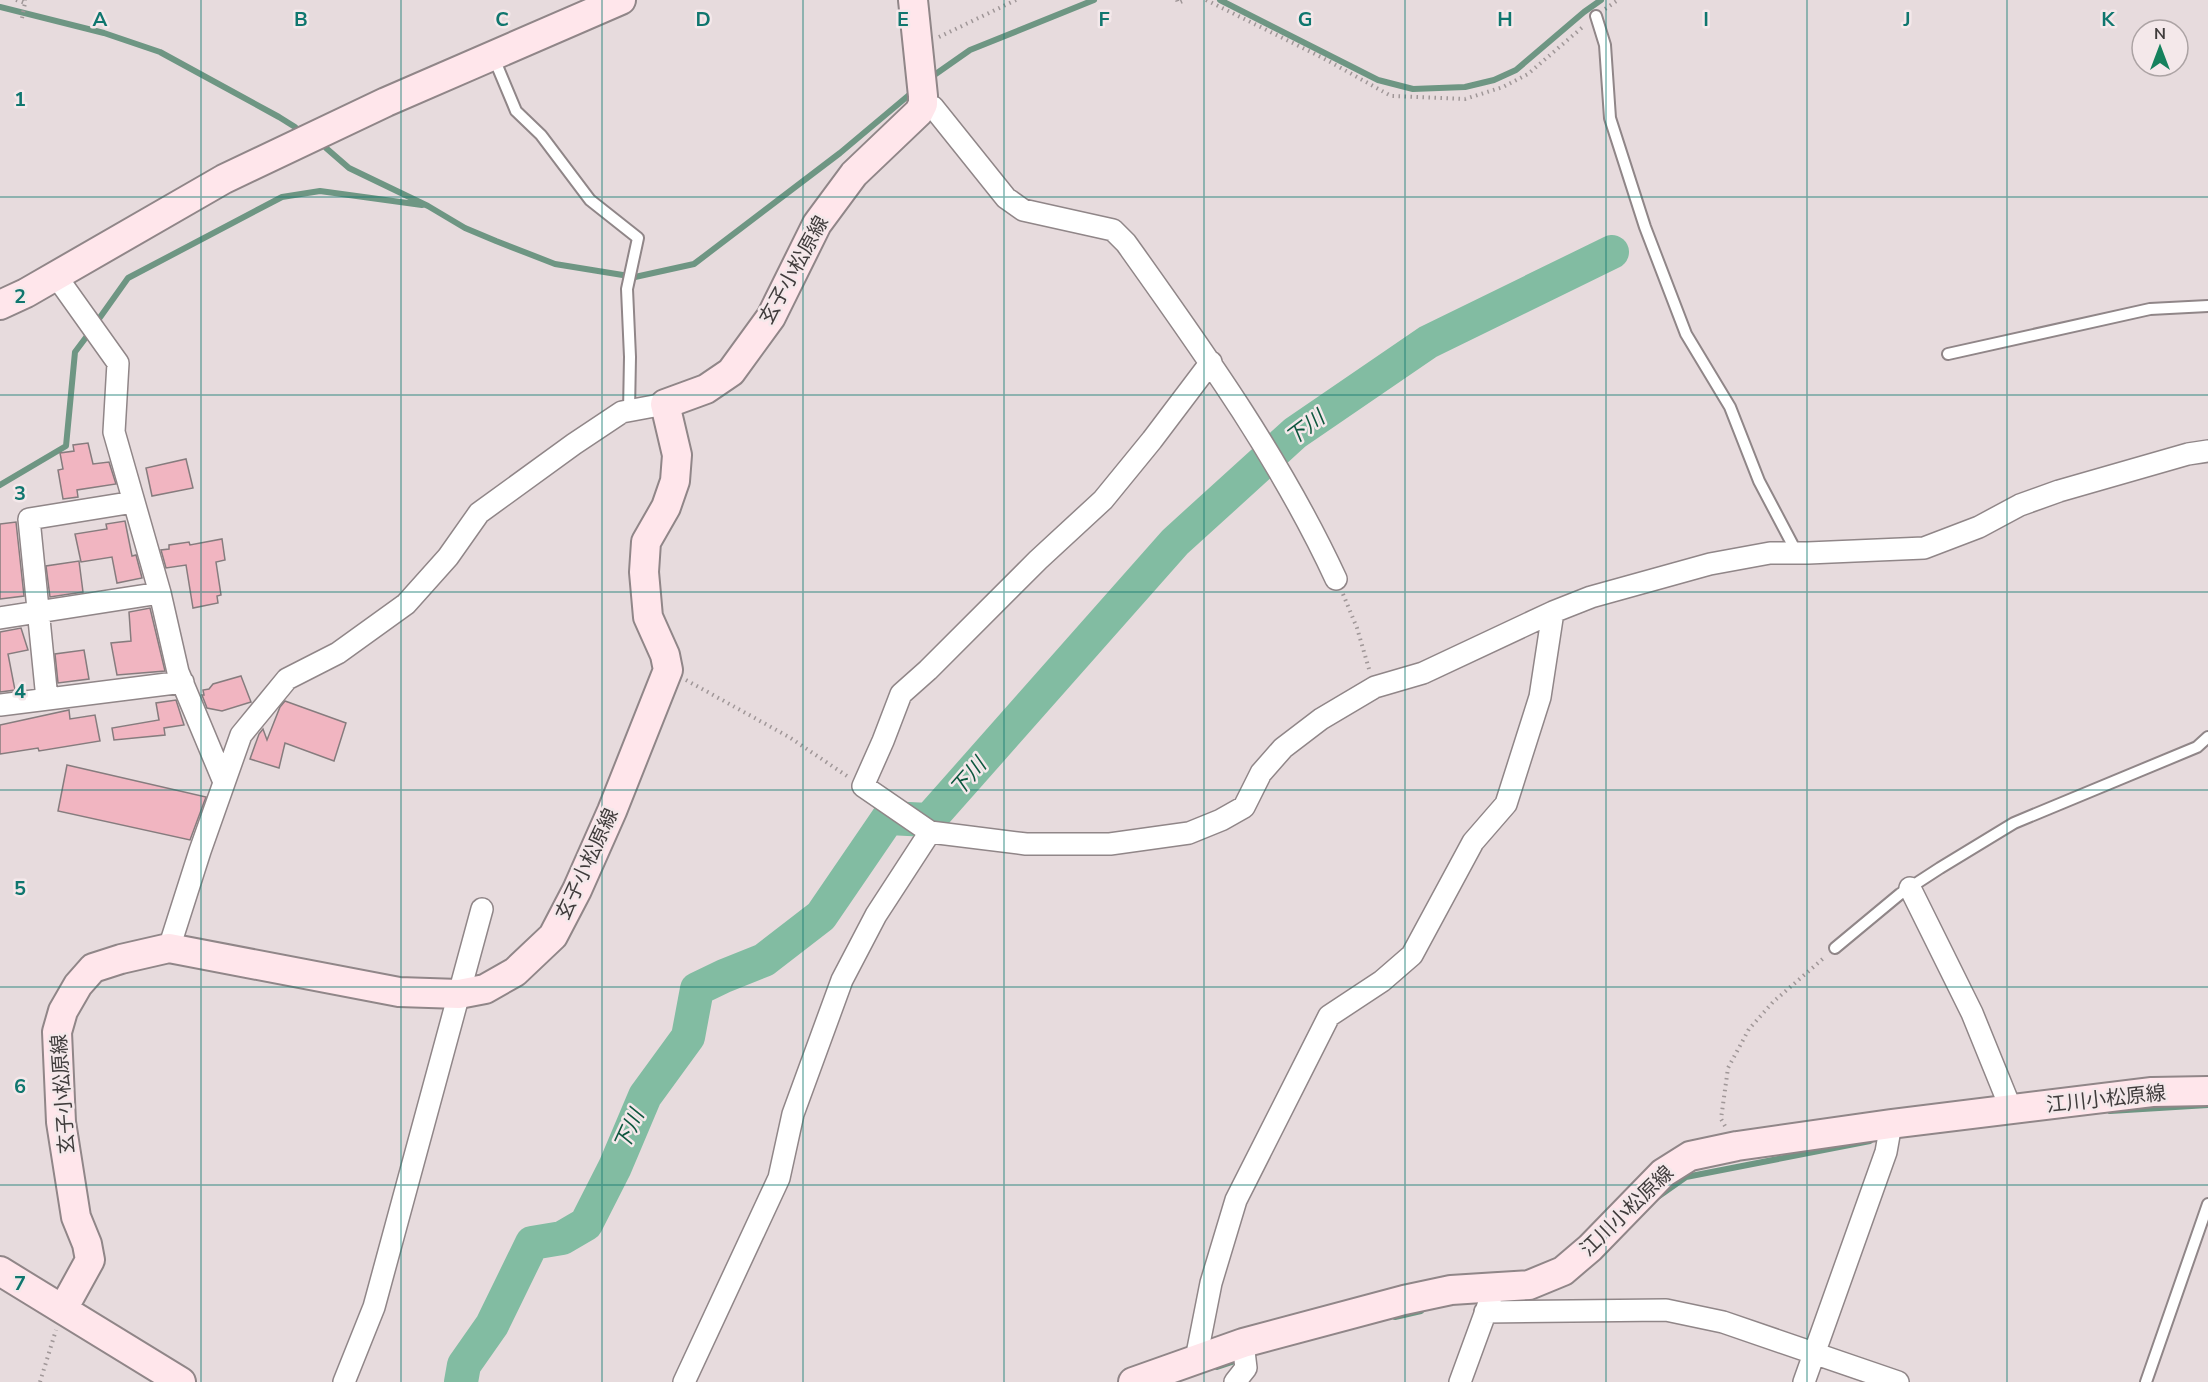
<svg xmlns="http://www.w3.org/2000/svg" width="2208" height="1382" font-family="'Nunito Sans','Noto Sans JP',sans-serif">
  <rect width="100%" height="100%" fill="#e7dbdd"/>
  <g fill="none" stroke-linecap="round" stroke-linejoin="round">
    <path stroke="#6e9683" stroke-width="6" d="M1220,0l158,80 35,9 52,-2 29,-7 22,-10 68,-58 17,-12
      M0,7l104,26 56,19 119,65 16,10
      M930,78l40,-28 124,-50
      M326,148l23,20 79,38 37,22 31,13 59,23 80,13 59,-13 146,-111 75,-63
      M96,323l32,-45 154,-81 38,-6 102,14
      M0,485l66,-39 9,-94 15,-20
      M2110,1111l98,-6
      M1659,1196l27,-19 184,-36
      M1395,1317l26,-6
      M1217,1367l24,-8"/>
    <path stroke="#82bca2" stroke-width="34" d="M461,1382l3,-17 28,-40 40,-82 30,-5 24,-14 29,-57 30,-71 43,-59 9,-48 27,-13 40,-16 57,-44 67,-98 41,2 246,-278 120,-109 133,-91 184,-90"/>
  </g>
  <path fill="#f1b5c1" stroke="#867c7e" stroke-width="1.5" d="M88,443l5,21 16,-2 7,22 -39,6 1,7 -15,2 -5,-29 5,-1 -3,-16 14,-2 -1,-6z
    M186,459l7,29 -41,8 -6,-28z
    M125,521l7,35 4,-1 6,23 -25,5 -5,-26 -31,5 -6,-28 32,-5 -1,-5z
    M16,522l8,74 -24,3v-75z
    M222,539l3,21 -9,2 5,33 -4,1 1,7 -25,5 -7,-43 -20,3 -5,-18 8,-1v-4l20,-3 1,3z
    M79,561l4,31 -33,5 -4,-31z
    M150,608l15,63 -48,4 -6,-32 20,-2 -2,-29z
    M21,628l7,22 -20,4 7,36 -15,2v-60z
    M84,650l5,29 -31,4 -3,-29z
    M241,676l10,26 -29,9 -15,-3 -5,-13h2l-1,-5 6,-1 4,-5z
    M176,700l8,25 -20,3 1,7 -51,5 -2,-12 47,-8 -3,-17z
    M285,701l61,22 -12,38 -49,-18 -6,25 -29,-9 9,-25 4,-5 4,11 13,-33z
    M69,710l1,9 25,-4 5,26 -61,10 -1,-3 -38,6v-29z
    M67,765l139,32 -16,43 -132,-29z"/>
  <g fill="none" stroke-linecap="round" stroke-linejoin="round">
    <defs>
      <path id="lane" d="M1596,16l9,29 5,73 35,109 41,107 44,73 29,74 38,72
        M493,56l23,55 25,24 49,65 48,38 -11,51 3,68 -1,54
        M1948,354l202,-45 58,-3
        M1835,948l65,-54 40,-26 74,-45 183,-76 11,-10
        M2146,1382l62,-178"/>
      <path id="street" d="M923,104l10,3 73,91 17,12 90,20 13,13c77,108 154,215 210,336
        M56,276l62,87 -4,69 46,161 18,79 46,110
        M1211,362l-59,78 -49,60 -65,60 -110,110 -27,24 -18,47 -20,45 67,46 96,12h84l79,-11 32,-13 23,-13 17,-34 22,-25 38,-29 54,-32 48,-14 130,-61 38,-15 119,-33 60,-11h38l116,-5 55,-21 41,-22 39,-14 129,-37 20,-3
        M0,618l160,-25
        M47,699l-18,-180 105,-17
        M0,705l183,-23
        M1910,888l62,125 39,96
        M169,948l31,-97 41,-116 46,-56 51,-26 68,-49 42,-47 31,-44 95,-69 48,-32 43,-8
        M1485,1312l181,-2 57,12 175,60
        M1196,1359l15,-76 25,-83 93,-184 53,-35 30,-26 61,-113 33,-38 34,-107 13,-85
        M344,1382l30,-75 108,-398
        M684,1382l95,-204 14,-64 49,-134 34,-65 54,-83
        M1235,1382l11,-14 -3,-25
        M1460,1382l30,-82
        M1804,1382l82,-230 5,-28"/>
      <path id="secondary" d="M0,305l26,-12 198,-114 162,-77 235,-102
        M0,1271l181,111
        M63,1309l27,-49 -3,-16 -11,-27 -15,-95 -4,-90 6,-21 15,-26 15,-17 28,-9 48,-11 230,44 60,2 26,-5 30,-17 38,-36 24,-46 35,-79 56,-141 -3,-15 -17,-38 -4,-45 2,-30 20,-35 9,-26 2,-26 -12,-51 41,-15 25,-17 40,-55 46,-93 37,-50 65,-62 4,-8v-8l-10,-96
        M1133,1382l110,-39 161,-43 47,-10 78,-5 34,-14 27,-23 73,-75 27,-17 47,-10 154,-22 261,-32 56,-1"/>
    </defs>
    <use href="#lane" stroke="#908688" stroke-width="14"/>
    <use href="#street" stroke="#908688" stroke-width="24"/>
    <use href="#secondary" stroke="#908688" stroke-width="32"/>
    <path stroke="#a09798" stroke-width="4" stroke-dasharray="1.5 4.5" stroke-linecap="butt" d="M16,0l9,3v-3
      M1177,0l1,3 7,-3
      M1206,0l117,58 68,38 74,3 38,-12 25,-13 57,-49
      M1605,9l13,-9
      M22,18l3,-15
      M939,37l77,-37
      M1343,594l14,34 12,41
      M686,680l103,57 58,39
      M1725,1126l-4,-7 7,-51 21,-39 24,-27 52,-45
      M40,1382l16,-52"/>
    <use href="#lane" stroke="#fff" stroke-width="10"/>
    <use href="#street" stroke="#fff" stroke-width="21"/>
    <use href="#secondary" stroke="#ffe6eb" stroke-width="28"/>
  </g>
  <path fill="none" stroke="#0f766e" stroke-width="1.5" stroke-opacity="0.55" d="M201,0v1382M401,0v1382M602,0v1382M803,0v1382M1004,0v1382M1204,0v1382M1405,0v1382M1606,0v1382M1807,0v1382M2007,0v1382M0,197h2208M0,395h2208M0,592h2208M0,790h2208M0,987h2208M0,1185h2208"/>
  <g text-anchor="middle" dominant-baseline="central" stroke-width="5" stroke-linejoin="round" paint-order="stroke">
    <g font-size="20" fill="#403c3c" stroke="#f4e8ea">
      <text transform="translate(794 270) rotate(-61)">玄子小松原線</text>
      <text transform="translate(587 864) rotate(-65)">玄子小松原線</text>
      <text transform="translate(63 1094) rotate(-94)">玄子小松原線</text>
      <text transform="translate(2106 1099) rotate(-6)">江川小松原線</text>
      <text transform="translate(1627 1211) rotate(-44)">江川小松原線</text>
    </g>
    <g font-size="21" font-style="italic" fill="#0d573e" stroke="#f4e8ea">
      <text transform="translate(1305 428) rotate(-37)">下川</text>
      <text transform="translate(968 777) rotate(-49)">下川</text>
      <text transform="translate(629 1130) rotate(-65)">下川</text>
    </g>
  </g>
  <g font-size="20" text-anchor="middle" font-weight="bold" fill="#0f766e" stroke="#f4e8ea" stroke-width="5" stroke-linejoin="round" paint-order="stroke">
    <text x="100" y="26">A</text>
    <text x="301" y="26">B</text>
    <text x="502" y="26">C</text>
    <text x="703" y="26">D</text>
    <text x="903" y="26">E</text>
    <text x="1104" y="26">F</text>
    <text x="1305" y="26">G</text>
    <text x="1505" y="26">H</text>
    <text x="1706" y="26">I</text>
    <text x="1907" y="26">J</text>
    <text x="2108" y="26">K</text>
    <text x="20" y="106">1</text>
    <text x="20" y="303">2</text>
    <text x="20" y="500">3</text>
    <text x="20" y="698">4</text>
    <text x="20" y="895">5</text>
    <text x="20" y="1093">6</text>
    <text x="20" y="1290">7</text>
  </g>
  <g transform="translate(2160 48)"><circle r="28" fill="#f4e8ea" stroke="#aca3a4" stroke-width="1.5"/>
  <path d="M0-4.5L10 22L0 15L-10 22Z" fill="#15815d"/>
  <text y="-9" font-size="16" font-weight="bold" text-anchor="middle" fill="#403c3c">N</text>
  </g>
</svg>
